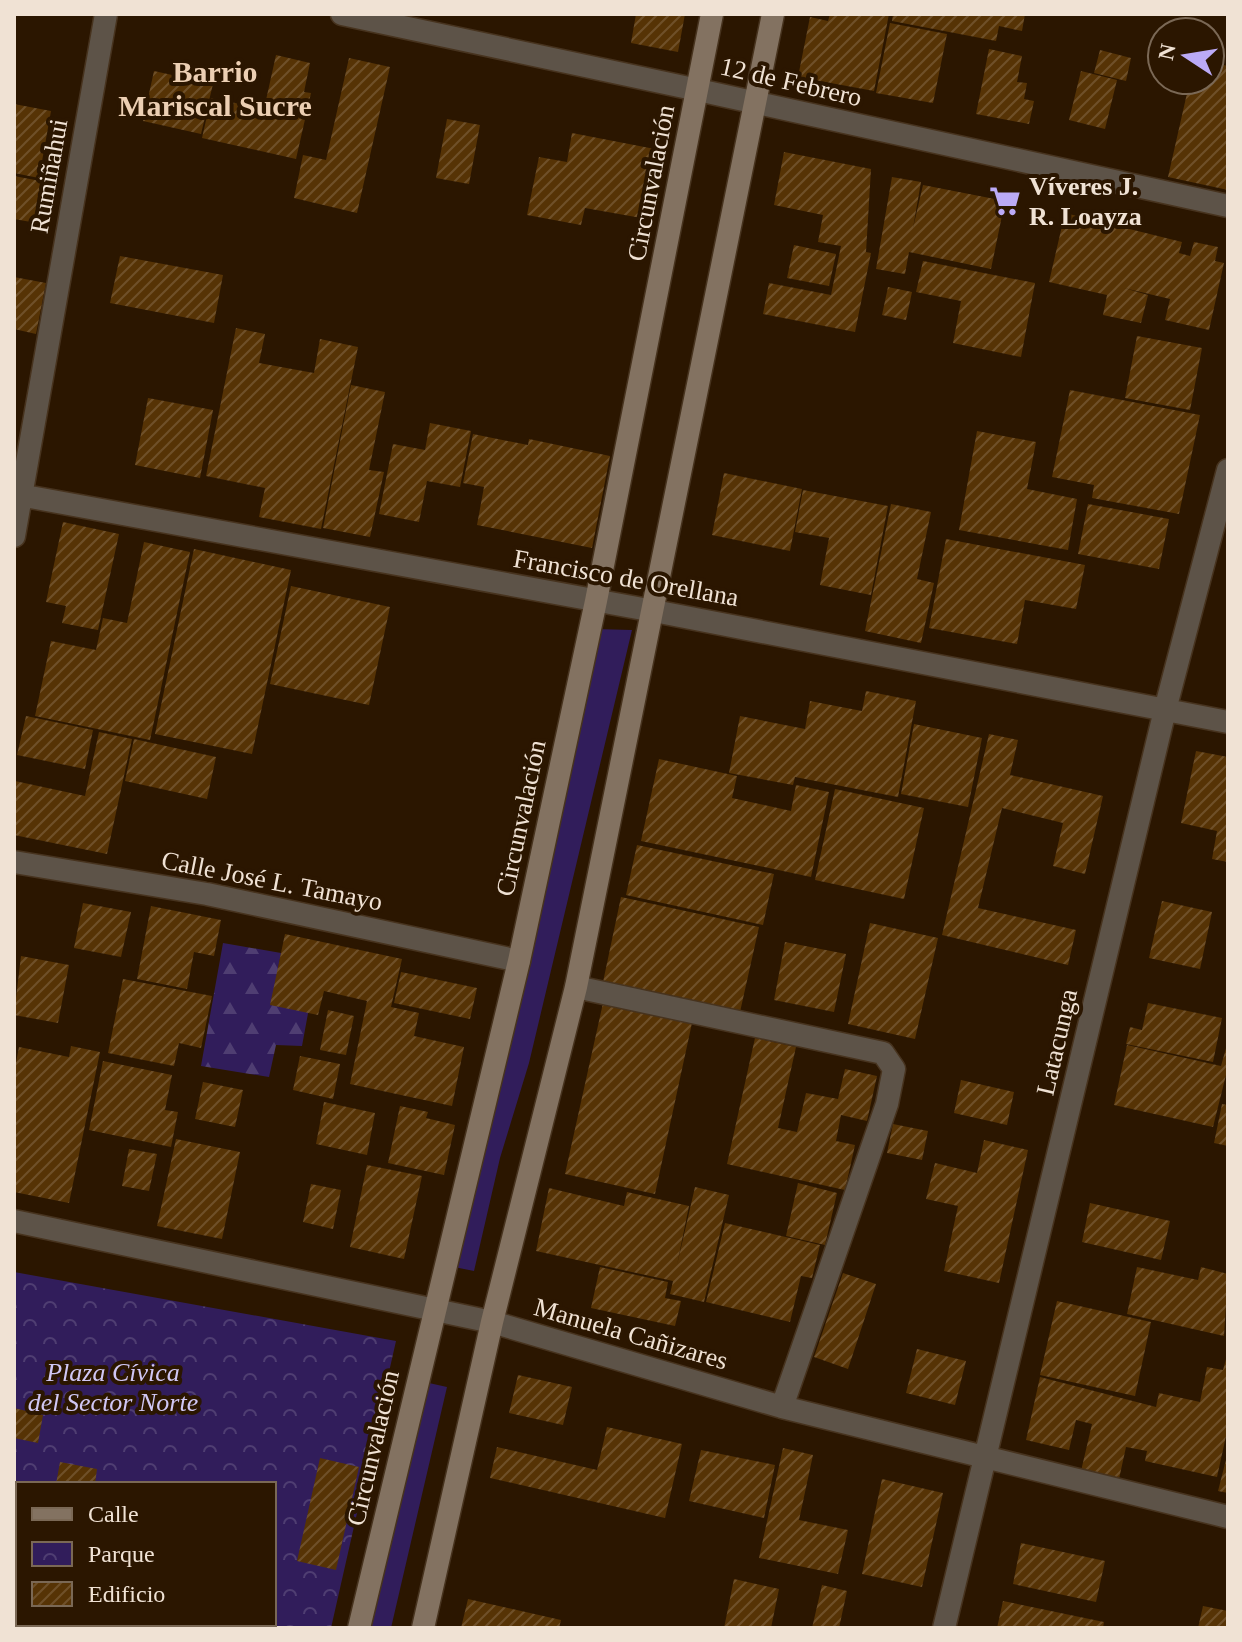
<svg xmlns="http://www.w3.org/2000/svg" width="1242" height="1642" font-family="Georgia,serif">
  <defs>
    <pattern id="forest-firs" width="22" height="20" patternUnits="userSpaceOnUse" patternTransform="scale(2)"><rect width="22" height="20" fill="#311d5b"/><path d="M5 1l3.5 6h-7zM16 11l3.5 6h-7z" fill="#4f3e72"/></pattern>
    <pattern id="park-crowns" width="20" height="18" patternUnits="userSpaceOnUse" patternTransform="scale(2)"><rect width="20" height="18" fill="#311d5b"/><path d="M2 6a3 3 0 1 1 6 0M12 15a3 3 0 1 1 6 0" fill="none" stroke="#4f3e72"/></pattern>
    <pattern id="building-hatch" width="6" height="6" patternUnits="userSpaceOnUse" patternTransform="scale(2)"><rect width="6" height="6" fill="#563305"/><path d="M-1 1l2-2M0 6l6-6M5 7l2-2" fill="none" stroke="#6f5029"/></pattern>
  </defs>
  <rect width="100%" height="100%" fill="#2b1600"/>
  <path fill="#311d5b" d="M595,629l37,1 -103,433 -29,95 -26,113 -30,-6z
    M420,1381l27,6 -56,241h-31z"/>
  <path fill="url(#forest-firs)" d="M223,943l58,10 -7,37 37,7 -9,49 -26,-1 -7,32 -68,-11z"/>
  <path fill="url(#park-crowns)" fill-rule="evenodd" d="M14,1272l382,69 -65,287h-317zM18,1484h256v140h-256z"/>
  <path fill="url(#building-hatch)" d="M636,14h49l-7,38 -47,-9z
    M830,14h59l-15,77 -76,-14 12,-60 18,4z
    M893,14h132l-3,17 -23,-5 -3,15 -104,-20z
    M890,23l57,11 -14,69 -57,-10z
    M989,49l33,7 -5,26 10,1 -3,16 10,2 -5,23 -53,-10z
    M1100,50l31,8 -5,23 -32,-8z
    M276,55l34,8 -6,29 7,1 -15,66 -94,-21 9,-40 53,11z
    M349,58l41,9 -33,146 -63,-15 9,-43 23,5z
    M1210,62l18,4v124l-60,-13 22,-97h20z
    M154,71l59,13 -12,50 -58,-13z
    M1081,71l36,9 -12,49 -36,-9z
    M14,104l37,7 -12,67 -25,-5z
    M447,119l33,6 -11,59 -33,-6z
    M572,133l88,17 -13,69 -62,-11 -4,17 -54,-10 12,-58 28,5z
    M784,152l87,17 -5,83 5,1 -16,79 -92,-18 6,-31 62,12 10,-49 -23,-4 5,-27 -49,-10z
    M14,176l42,8 -8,41 -34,-6z
    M892,177l29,5 -8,46 10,-43 82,16 -14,68 -82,-17 -4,22 -29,-5z
    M1065,213l117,29 -3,11 11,3 4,-14 24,5 -3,14 9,2 -15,67 -44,-10 5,-21 -46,-11 24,7 -7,28 -38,-8 4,-20 -58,-13z
    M794,245l42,9 -7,32 -42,-8z
    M120,256l103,19 -9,48 -104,-20z
    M923,261l112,22 -14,74 -68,-14 8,-42 -45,-9z
    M14,277l32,6 -10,51 -22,-5z
    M888,287l24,5 -6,28 -24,-5z
    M236,328l29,6 -6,29 55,10 6,-34 38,8 -37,182 -62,-12 6,-29 -59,-12z
    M1137,336l65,12 -12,62 -65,-12z
    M351,385l34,7 -16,78 15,2 -14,65 -47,-9z
    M1070,390l130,25 -21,99 -87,-16 2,-13 -42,-8z
    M148,398l65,12 -13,68 -65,-13z
    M430,423l41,8 -11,56 -33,-6 -8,41 -40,-8 14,-70 32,6z
    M977,431l59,11 -9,47 50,10 -9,51 -109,-20z
    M473,434l55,11 1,-6 81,17 -18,92 -115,-23 7,-38 -21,-4z
    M724,473l78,16 -12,62 -78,-16z
    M803,490l85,16 -17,89 -51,-10 9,-47 -34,-6z
    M891,504l40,8 -14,67 17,4 -13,60 -56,-12z
    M1088,504l81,15 -10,50 -81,-15z
    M63,522l56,12 -21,96 -36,-7 4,-17 -20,-4z
    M946,539l139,26 -9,44 -51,-9 -8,44 -88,-16z
    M144,542l46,10 -40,188 -115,-24 16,-75 45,9 7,-32 24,5z
    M194,549l97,21 -39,184 -97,-20z
    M291,586l99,21 -21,98 -99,-21z
    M866,691l50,10 -18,96 -103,-20 -2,8 -64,-12 11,-57 65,13 5,-28 52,10z
    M26,716l67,14 -8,39 -68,-14z
    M914,724l68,14 -14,69 -67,-13z
    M99,732l33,7 -25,115 -93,-19 1,-54 70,15z
    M989,734l29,6 -8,35 93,21 -18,78 -32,-8 10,-43 -61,-15 -24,100 98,22 -8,35 -126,-30z
    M134,739l82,18 -9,42 -82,-18z
    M1196,751l32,6v105l-16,-3 5,-28 -36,-8z
    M659,759l78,17 -5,22 59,13 5,-26 33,7 -18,85 -170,-36z
    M835,789l89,19 -20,91 -89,-19z
    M637,845l137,29 -11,51 -137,-30z
    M621,897l138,30 -19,85 -137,-30z
    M1162,901l50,11 -12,57 -51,-11z
    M83,903l48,9 -10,45 -47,-9z
    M151,906l70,14 -7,36 -20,-4 -7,37 -50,-10z
    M870,923l68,15 -23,101 -67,-15z
    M285,934l117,25 -11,48 28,6 -5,23 50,11 -12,59 -102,-22 17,-83 -43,-10 -6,24 -48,-10z
    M785,942l61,12 -12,58 -60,-12z
    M21,956l48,9 -11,58 -44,-8z
    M401,972l76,16 -7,31 -76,-16z
    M123,979l89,17 -11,52 -22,-5 -5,23 -66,-13z
    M603,1003l89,20 -37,171 -90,-20z
    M1148,1003l74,15 -9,44 -87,-18 4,-17 12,3z
    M328,1010l26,6 -8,39 -26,-5z
    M755,1038l41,9 -18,81 19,4 9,-39 32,6 7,-30 32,7 -10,45 -26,-6 -5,26 19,4 -10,45 -118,-26z
    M1228,1041v26l-15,60 -99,-22 13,-60 94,21z
    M71,1046l29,6 -31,151 -55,-11v-119l5,-26 50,10z
    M300,1056l40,8 -7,35 -40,-9z
    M103,1061l69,14 -7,35 13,2 -7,35 -82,-17z
    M961,1080l53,12 -7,33 -53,-12z
    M203,1082l40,8 -8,37 -40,-8z
    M324,1102l51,11 -8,42 -51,-11z
    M1222,1104l6,1v41l-14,-3z
    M400,1106l28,6 -2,6 29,7 -11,50 -56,-12z
    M893,1124l35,7 -6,29 -35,-7z
    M176,1139l64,13 -18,87 -65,-13z
    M984,1140l44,10 -29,133 -55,-12 14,-65 -32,-7 9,-36 42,10z
    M129,1149l28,5 -8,37 -27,-5z
    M367,1165l55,11 -18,83 -54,-12z
    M798,1183l39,10 -12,52 -39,-9z
    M311,1184l30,6 -8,39 -30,-7z
    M695,1187l34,8 -25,107 -34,-8 3,-13 -137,-30 13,-63 75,18 3,-14 62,14 -12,59z
    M1090,1203l80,18 -9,39 -79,-18z
    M725,1223l95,22 -8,33 -11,-2 -11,46 -84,-20z
    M600,1267l68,15 -3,16 16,3 -6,25 -84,-18z
    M1137,1267l61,13 3,-13 27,7 -4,62 -97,-22z
    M843,1273l33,11 -28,85 -34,-12z
    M1057,1301l94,21 -16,74 -95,-21z
    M917,1349l49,12 -11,44 -49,-12z
    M1228,1352v75l-11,50 -72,-16 2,-10 -21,-4 -7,32 -38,-8 11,-47 -16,-4 -7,30 -43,-10 14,-63 116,30 3,-14 41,9 7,-35 16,3z
    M518,1375l54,12 -9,38 -54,-12z
    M14,1408l29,7 -5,28 -24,-5z
    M607,1427l75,17 -17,74 -175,-40 7,-31 100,23z
    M783,1448l30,7 -14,65 49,10 -10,44 -79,-16z
    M701,1450l74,15 -11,53 -75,-17z
    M1228,1452v41l-10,-2z
    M320,1458l39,9 -23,103 -39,-9z
    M60,1462l37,7 -2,15h-39z
    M882,1479l61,14 -21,94 -60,-13z
    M1021,1543l84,18 -9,41 -83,-18z
    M734,1579l45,10 -8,39h-47z
    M822,1585l25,6 -8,37h-27z
    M468,1599l93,21 -2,8h-98z
    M1003,1601l101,21 -1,6h-106z
    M1203,1606l25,5v17h-30z"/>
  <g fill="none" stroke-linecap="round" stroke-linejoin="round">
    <defs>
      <path id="minor" d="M698,90l530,116
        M14,494l640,117 574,111
        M14,536l92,-522
        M14,862l193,32 312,67
        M576,987l307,66 11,16 -7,35 -105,303
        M14,1221l478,101 290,85 446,110
        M944,1628l221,-918 63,-240"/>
      <path id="tertiary" d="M342,14l356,76"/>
      <path id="secondary" d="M359,1628l160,-667 77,-360 116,-587
        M423,1628l69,-306 84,-335 197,-973"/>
    </defs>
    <use href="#minor" stroke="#47331e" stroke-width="25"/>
    <use href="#tertiary" stroke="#47331e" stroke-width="25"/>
    <use href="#secondary" stroke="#47331e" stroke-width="25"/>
    <use href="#minor" stroke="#5d5348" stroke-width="22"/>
    <use href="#tertiary" stroke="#5d5348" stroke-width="22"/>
    <use href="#secondary" stroke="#837261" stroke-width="22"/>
  </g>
  <defs>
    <symbol id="supermarket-bare" viewBox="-9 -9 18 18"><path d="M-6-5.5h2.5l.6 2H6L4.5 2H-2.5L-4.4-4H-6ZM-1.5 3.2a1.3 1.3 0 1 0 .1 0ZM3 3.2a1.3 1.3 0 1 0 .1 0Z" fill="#bbaaf6" stroke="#2b1600" stroke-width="2.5" paint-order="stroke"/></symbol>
  </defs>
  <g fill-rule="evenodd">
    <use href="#supermarket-bare" x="983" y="179" width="44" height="44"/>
  </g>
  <g text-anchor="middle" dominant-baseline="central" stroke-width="8" stroke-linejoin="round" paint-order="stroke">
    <g font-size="26" fill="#f0e2d4" stroke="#2b1600">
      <text transform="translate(791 82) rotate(13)">12 de Febrero</text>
      <text transform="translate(49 176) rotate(-80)">Rumiñahui</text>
      <text transform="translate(651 183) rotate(-79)">Circunvalación</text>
      <text transform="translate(626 578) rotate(10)">Francisco de Orellana</text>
      <text transform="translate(521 818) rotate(-78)">Circunvalación</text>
      <text transform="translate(272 881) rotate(11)">Calle José L. Tamayo</text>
      <text transform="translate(1057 1042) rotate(-77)">Latacunga</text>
      <text transform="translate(631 1334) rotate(16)">Manuela Cañizares</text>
      <text transform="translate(373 1448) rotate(-77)">Circunvalación</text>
    </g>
    <g font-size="26" font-weight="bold" fill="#f0e2d4" stroke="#2b1600" text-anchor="start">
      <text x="1029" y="186">Víveres J.<tspan x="1029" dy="30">R. Loayza</tspan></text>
    </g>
    <g font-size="26" font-style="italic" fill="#d0c7f4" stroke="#2b1600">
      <text x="113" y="1372">Plaza Cívica<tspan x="113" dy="30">del Sector Norte</tspan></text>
    </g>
    <g font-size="30" font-weight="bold" fill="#eccfb3" stroke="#2b1600">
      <text x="215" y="71">Barrio<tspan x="215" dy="34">Mariscal Sucre</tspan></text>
    </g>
  </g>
  <rect width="1242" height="1642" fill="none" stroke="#f0e2d4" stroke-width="32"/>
  <rect x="16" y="1482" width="260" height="144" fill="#2b1600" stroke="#7a6855" stroke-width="2"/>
  <rect x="32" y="1508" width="40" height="12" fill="#837261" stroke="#7a6855" stroke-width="2"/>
  <text x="88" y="1522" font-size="24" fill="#f0e2d4">Calle</text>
  <rect x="32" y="1542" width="40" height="24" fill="url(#park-crowns)" stroke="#7a6855" stroke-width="2"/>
  <text x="88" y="1562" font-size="24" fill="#f0e2d4">Parque</text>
  <rect x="32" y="1582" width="40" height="24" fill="url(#building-hatch)" stroke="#7a6855" stroke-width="2"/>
  <text x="88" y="1602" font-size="24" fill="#f0e2d4">Edificio</text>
  <g transform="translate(1186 56) rotate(282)"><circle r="38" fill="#2b1600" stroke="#7a6855" stroke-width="2"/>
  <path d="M0-6L14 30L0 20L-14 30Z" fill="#bbaaf6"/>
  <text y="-12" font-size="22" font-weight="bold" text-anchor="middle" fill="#f0e2d4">N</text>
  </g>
</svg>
